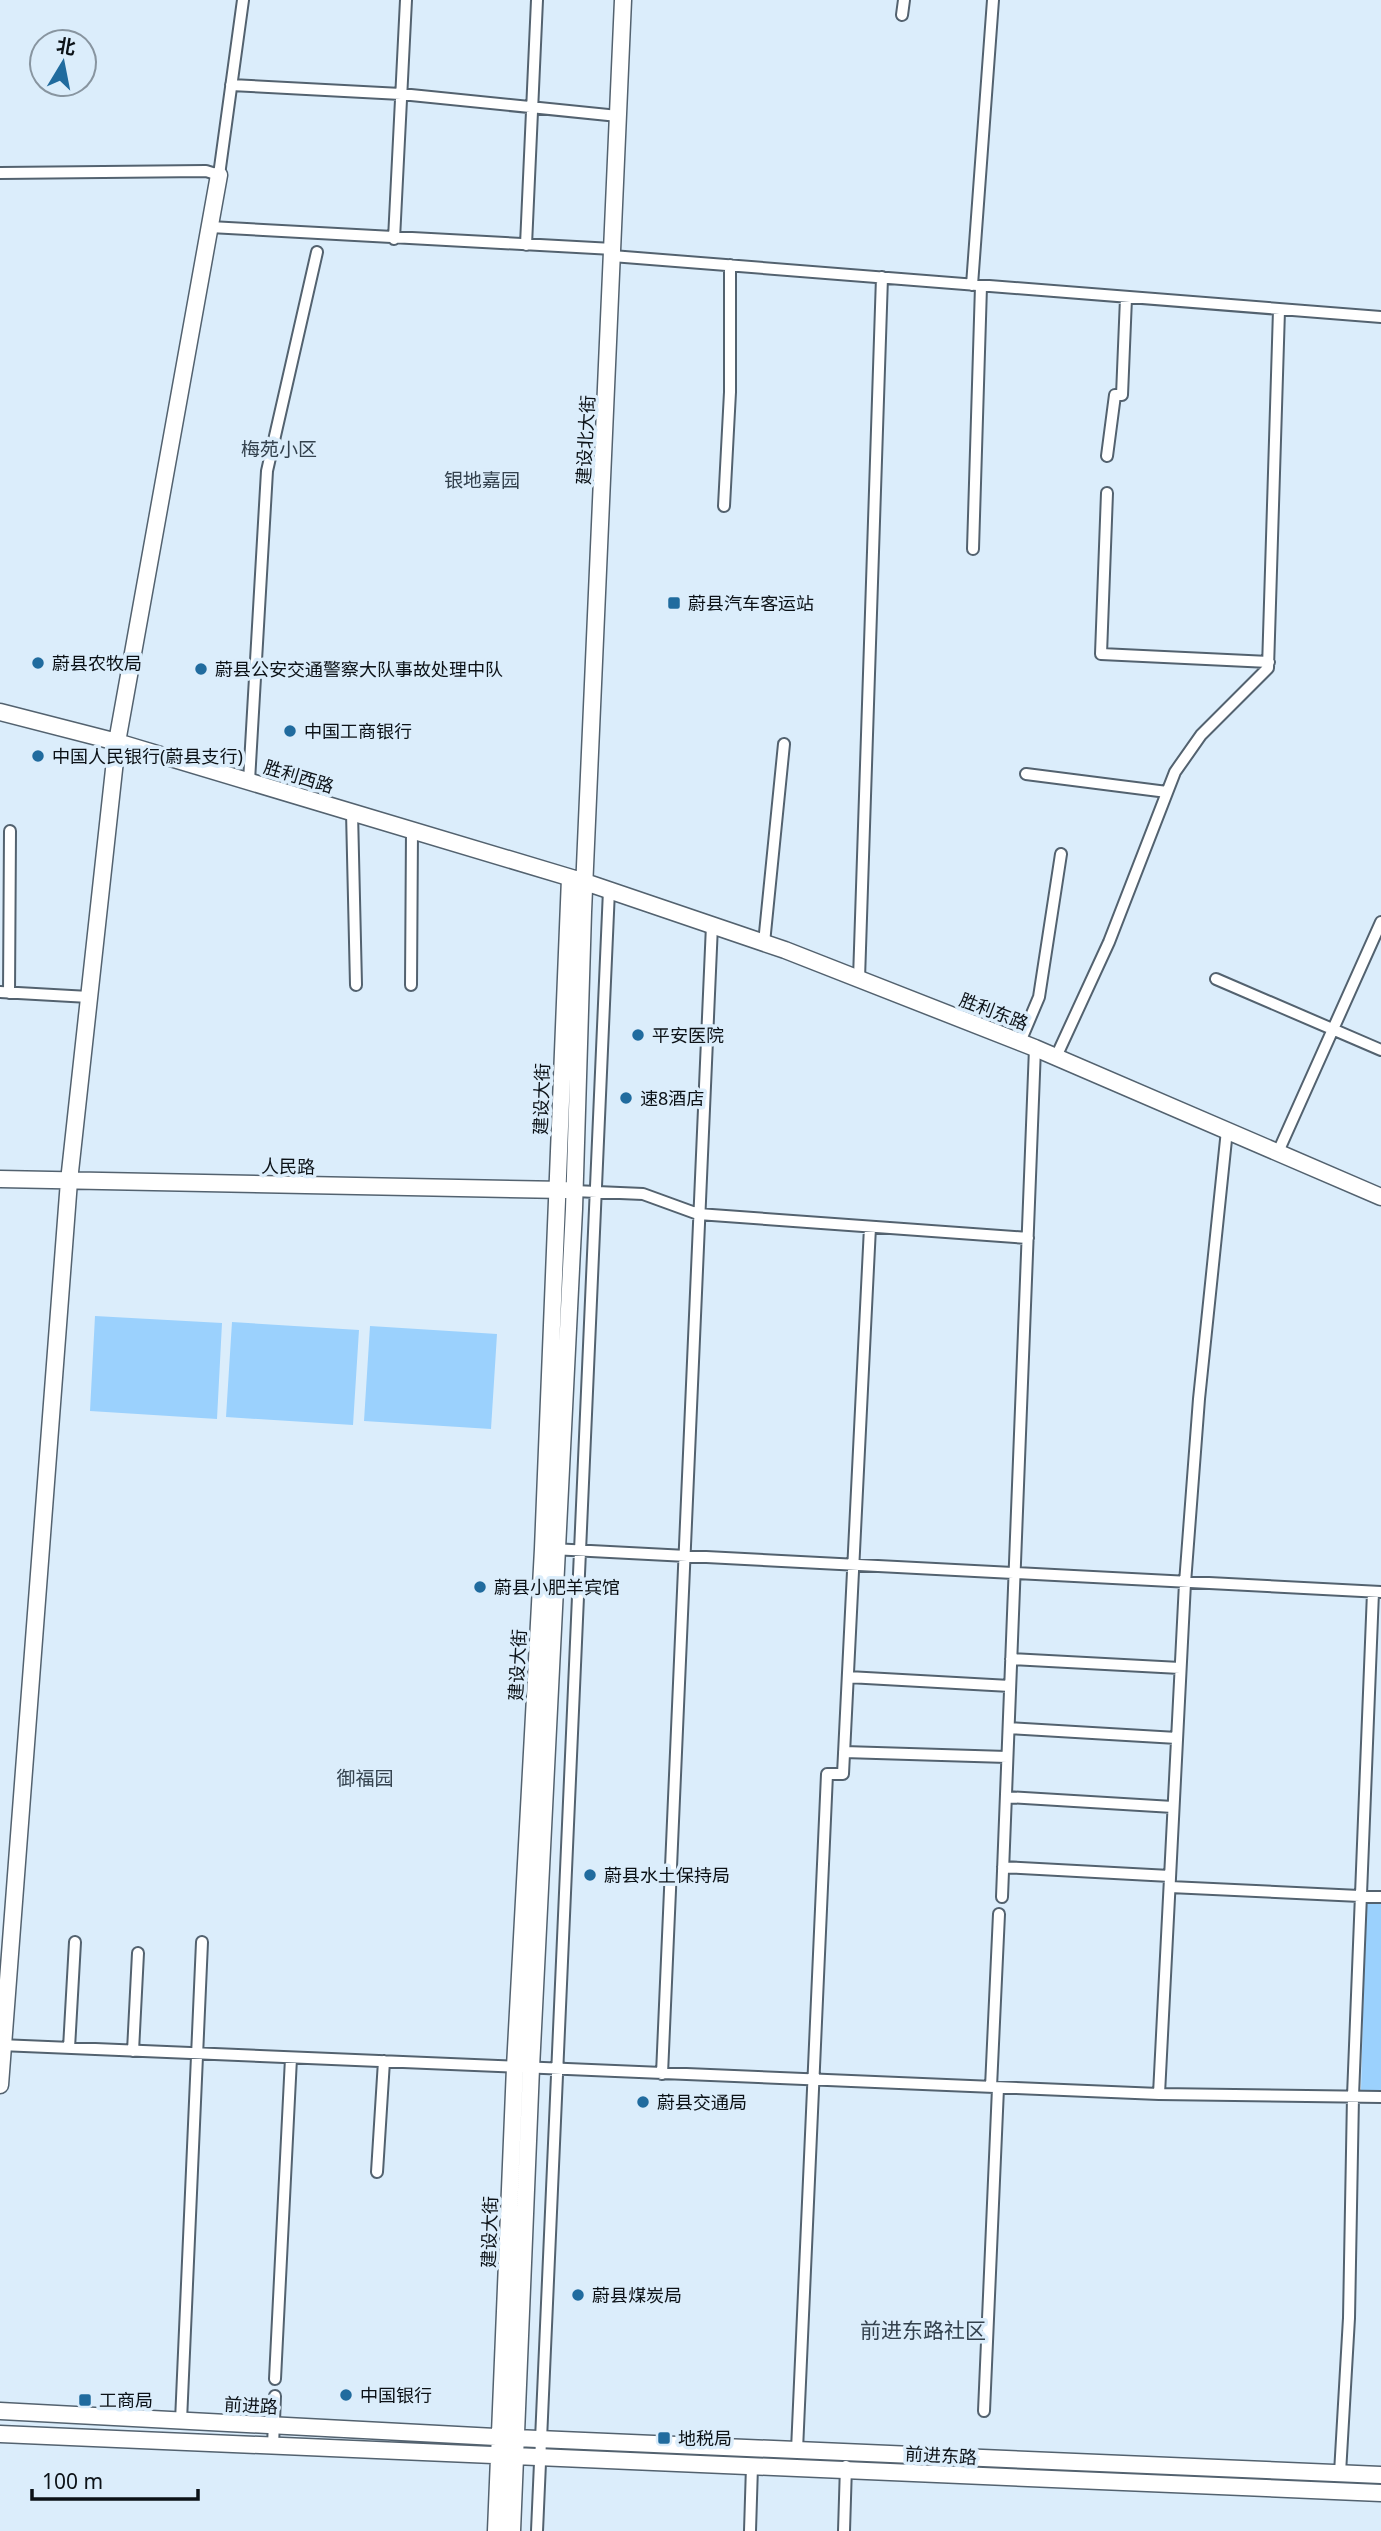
<svg xmlns="http://www.w3.org/2000/svg" width="1381" height="2531" font-family="'Noto Sans','Noto Sans SC',sans-serif">
  <rect width="100%" height="100%" fill="#dbedfb"/>
  <path fill="#9bd1fd" d="M95,1316l127,7 -5,96 -127,-8z
    M232,1322l127,8 -6,95 -127,-8z
    M370,1326l127,8 -6,95 -127,-8z
    M1366,1900l15,1v190l-20,-1z"/>
  <g fill="none" stroke-linecap="round" stroke-linejoin="round">
    <defs>
      <path id="street" d="M902,15l2,-15
        M231,85l170,9 217,22
        M0,173l206,-2 13,4 24,-175
        M210,227l403,22
        M394,239l12,-239
        M526,245l11,-245
        M612,256l769,61
        M972,285l21,-285
        M1107,456l8,-61h7l4,-97
        M1107,493l-6,161 168,8
        M724,506l6,-114v-127
        M973,549l8,-263
        M1026,774l141,18
        M249,781l18,-310 50,-219
        M352,812l4,173
        M764,943l20,-199
        M859,979l23,-702
        M1216,979l165,71
        M411,985l1,-155
        M0,992l89,5
        M9,993l1,-162
        M1020,1042l19,-45 22,-143
        M1056,1057l53,-115 66,-170 26,-37 67,-67 11,-358
        M1278,1152l103,-230
        M574,1191l69,3 55,20 330,24
        M552,1549l829,43
        M1011,1659l169,9
        M848,1677l162,9
        M1009,1728l168,10
        M844,1752l163,5
        M1006,1797l167,10
        M1003,1867l167,9
        M1170,1887l211,10
        M1002,1897l33,-849
        M0,2045l1159,49 222,3
        M69,2048l6,-106
        M133,2051l5,-98
        M662,2074l50,-1149
        M991,2087l8,-173
        M1159,2094l26,-511 14,-184 28,-269
        M377,2172l7,-111
        M275,2379l16,-321
        M984,2411l14,-323
        M181,2421l21,-479
        M273,2446l2,-50
        M797,2450l30,-676h16l27,-547
        M1340,2473l9,-155 4,-222 20,-504
        M537,2531l72,-1641
        M750,2531l2,-65
        M844,2531l2,-65"/>
      <path id="secondary" d="M0,712l117,30 468,140 200,68 250,98 346,149
        M0,1179l565,11
        M0,2085l69,-904 48,-439 102,-567
        M0,2411l515,27 866,37
        M0,2434l1381,59
        M496,2531l19,-464 28,-518 27,-671
        M512,2531l19,-463 43,-859 9,-297 40,-912"/>
    </defs>
    <use href="#street" stroke="#53626f" stroke-width="14"/>
    <use href="#secondary" stroke="#53626f" stroke-width="19"/>
    <use href="#street" stroke="#fff" stroke-width="10"/>
    <use href="#secondary" stroke="#fff" stroke-width="16"/>
  </g>
  <g fill="#206b9e" stroke="#dbedfb" stroke-width="2.5">
    <rect x="667" y="596" width="14" height="14" rx="3.5"/>
    <circle cx="38" cy="663" r="7"/>
    <circle cx="201" cy="669" r="7"/>
    <circle cx="290" cy="731" r="7"/>
    <circle cx="38" cy="756" r="7"/>
    <circle cx="638" cy="1035" r="7"/>
    <circle cx="626" cy="1098" r="7"/>
    <circle cx="480" cy="1587" r="7"/>
    <circle cx="590" cy="1875" r="7"/>
    <circle cx="643" cy="2102" r="7"/>
    <circle cx="578" cy="2295" r="7"/>
    <circle cx="346" cy="2395" r="7"/>
    <rect x="78" y="2393" width="14" height="14" rx="3.5"/>
    <rect x="657" y="2431" width="14" height="14" rx="3.5"/>
  </g>
  <g text-anchor="middle" dominant-baseline="central" stroke-width="7" stroke-linejoin="round" paint-order="stroke">
    <g font-size="18" fill="#0c1217" stroke="#dbedfb">
      <text transform="translate(585 440) rotate(-87)">建设北大街</text>
      <text transform="translate(299 776) rotate(17)">胜利西路</text>
      <text transform="translate(994 1011) rotate(21)">胜利东路</text>
      <text transform="translate(541 1099) rotate(-88)">建设大街</text>
      <text transform="translate(288 1166) rotate(1)">人民路</text>
      <text transform="translate(517 1665) rotate(-87)">建设大街</text>
      <text transform="translate(489 2232) rotate(-88)">建设大街</text>
      <text transform="translate(251 2405) rotate(3)">前进路</text>
      <text transform="translate(941 2455) rotate(3)">前进东路</text>
    </g>
    <g font-size="18" fill="#0c1217" stroke="#dbedfb" text-anchor="start">
      <text x="688" y="603">蔚县汽车客运站</text>
      <text x="52" y="663">蔚县农牧局</text>
      <text x="215" y="669">蔚县公安交通警察大队事故处理中队</text>
      <text x="304" y="731">中国工商银行</text>
      <text x="52" y="756">中国人民银行(蔚县支行)</text>
      <text x="652" y="1035">平安医院</text>
      <text x="640" y="1098">速8酒店</text>
      <text x="494" y="1587">蔚县小肥羊宾馆</text>
      <text x="604" y="1875">蔚县水土保持局</text>
      <text x="657" y="2102">蔚县交通局</text>
      <text x="592" y="2295">蔚县煤炭局</text>
      <text x="360" y="2395">中国银行</text>
      <text x="99" y="2400">工商局</text>
      <text x="678" y="2438">地税局</text>
    </g>
    <g font-size="19" fill="#34424e" stroke="#dbedfb">
      <text x="279" y="449">梅苑小区</text>
      <text x="482" y="480">银地嘉园</text>
      <text x="365" y="1778">御福园</text>
    </g>
    <g font-size="21" fill="#34424e" stroke="#dbedfb">
      <text x="923" y="2330">前进东路社区</text>
    </g>
  </g>
  <g transform="translate(63 63) rotate(10)"><circle r="33" fill="#dbedfb" stroke="#8895a0" stroke-width="2"/>
  <path d="M0-5L12 26L0 18L-12 26Z" fill="#206b9e"/>
  <text y="-10" font-size="19" font-weight="bold" text-anchor="middle" fill="#0c1217">北</text>
  </g>
  <path d="M32 2489v10h166v-10" fill="none" stroke="#0c1217" stroke-width="3.5"/>
  <text x="42" y="2489" font-size="21" fill="#0c1217" stroke="#dbedfb" stroke-width="5" paint-order="stroke">100 m</text>
</svg>
